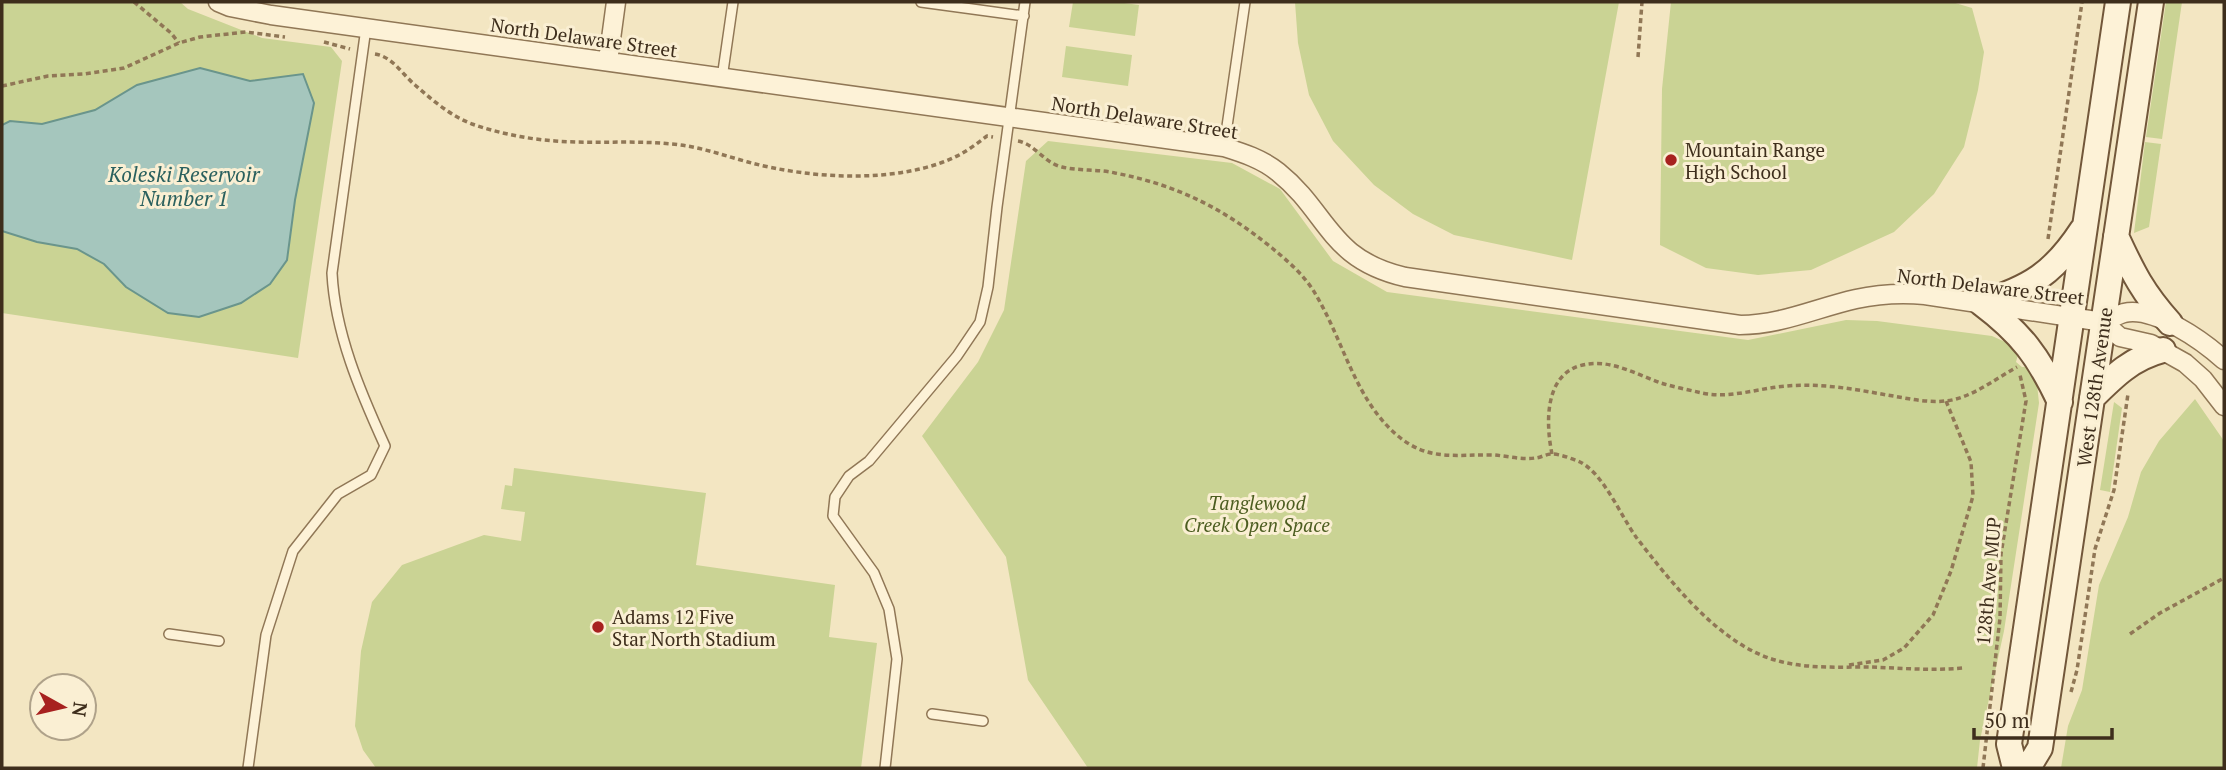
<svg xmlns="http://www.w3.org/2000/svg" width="2226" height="770" font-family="'PT Serif',serif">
  <rect width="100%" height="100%" fill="#f3e6c2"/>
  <path fill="#cad394" d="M2,2h178l8,7 74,29 69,9 11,14 -44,297 -296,-45z
    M1073,2h44l22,3 -4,31 -66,-9z
    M1295,2h324l-47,258 -118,-25 -41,-21 -39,-29 -41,-44 -24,-46 -11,-52z
    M1671,2h281l20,6 12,44 -6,38 -14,57 -30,47 -40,38 -83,38 -53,5 -52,-7 -46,-23 2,-156z
    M2166,2h16l-20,137 -16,-2z
    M1066,46l66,9 -4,31 -66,-9z
    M1048,141l184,22 48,26 53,72 54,31 361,48 98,-20 31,1 115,15 20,9 7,6 -3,11 6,5h10l5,17 2,19 -35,228 -24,109 -3,28h-889l-60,-88 -22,-123 -84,-121 56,-74 26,-52 22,-149z
    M2145,142l16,2 -12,83 -15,6z
    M2195,399l29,42v327h-163l7,-42 14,-36 17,-105 29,-68 13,-45 18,-31z
    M2114,402l8,6 -12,84 -10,-2z
    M514,468l192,25 -10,72 139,20 -6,52 48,6 -16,125h-485l-13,-18 -8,-24 6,-75 11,-49 30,-37 82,-30 37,6 4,-29 -24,-3 4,-24 7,1z"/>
  <path fill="#a5c6bd" stroke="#6a958c" stroke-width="2" d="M200,68l50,13 53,-7 11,29 -19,97 -8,60 -17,24 -29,19 -42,14 -31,-4 -42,-26 -22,-23 -27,-15 -40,-7 -35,-11v-106l8,-4 32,3 53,-14 42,-25z"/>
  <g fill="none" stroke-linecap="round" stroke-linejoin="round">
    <defs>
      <path id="service" d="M921,2l103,14
        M722,78l11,-76
        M1224,147l21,-145
        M169,634l50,7
        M932,714l51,7
        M248,768l18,-133 27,-84 45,-57 33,-19 14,-29c-25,-55 -50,-113 -53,-173l34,-245
        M885,768l12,-109 -8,-50 -15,-36 -41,-57 2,-19 14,-21 20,-15 88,-105 23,-34 8,-35 9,-80 28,-205"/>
      <path id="minor" d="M218,2l12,5 41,8 953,132c19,6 38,12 54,25 51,41 50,87 127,105l335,48c41,0 76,-17 116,-26 23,-5 46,-6 69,-4l178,27c7,-3 14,-7 21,-9 30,-7 79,28 100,47
        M608,61l8,-59
        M2103,322l17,15 31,7 34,19 18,16 21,27"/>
      <path id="secondary" d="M2116,236c17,37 27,57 54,87
        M1981,303c49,-15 73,-30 101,-73
        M1981,303c40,30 58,54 79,99
        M2092,398c22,-22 40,-40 71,-48
        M2015,768l-6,-24 109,-742
        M2028,768l12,-20 111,-746"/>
    </defs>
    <use href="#service" stroke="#907756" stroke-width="12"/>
    <use href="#minor" stroke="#907756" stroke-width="21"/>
    <use href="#secondary" stroke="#72573a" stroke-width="28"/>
    <path stroke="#907756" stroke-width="3.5" stroke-dasharray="5 3.5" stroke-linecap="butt" d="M134,2l37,31 8,10
      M324,42l26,7
      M375,54c18,3 27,20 40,31 17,15 36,31 57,39 26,9 55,15 83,17 39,3 77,-1 116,3 27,2 51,11 77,18 62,17 155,23 213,-8 9,-5 18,-12 26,-18l6,1
      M1638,57l4,-55
      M2,86l46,-10 36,-2 40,-6 55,-25 21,-6 46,-5 39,5
      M1018,141c17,3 26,22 44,26 17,4 36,2 53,6 62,12 108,35 157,75 16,13 34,29 44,47 28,47 39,105 82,141 31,26 59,18 96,19 13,1 28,5 41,3 5,0 11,-4 17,-4 8,0 21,5 28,8 23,11 41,54 56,75 34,44 83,107 139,123 30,9 63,7 94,7 31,1 63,4 94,1
      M2048,239l34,-237
      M1552,454c-6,-29 -8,-77 27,-88 29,-9 56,8 82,17 13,4 28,7 41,10 29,6 56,-5 85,-7 33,-3 67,3 100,9 19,3 39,8 58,6 25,-2 50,-22 72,-34
      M2130,634l30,-21 64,-35
      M1849,665l34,-5 21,-12 29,-33 18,-44 22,-75 -2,-34 -25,-61
      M2071,692l6,-22 18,-121 19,-59 14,-96
      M1983,768l17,-150 1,-64 25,-153 -6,-26"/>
    <use href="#service" stroke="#fdf2d7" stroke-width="9"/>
    <use href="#minor" stroke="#fdf2d7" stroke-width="18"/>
    <use href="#secondary" stroke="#fdf2d7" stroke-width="24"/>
  </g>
  <g fill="#a7211f" stroke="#faefd3" stroke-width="2.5">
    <circle cx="1671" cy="160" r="7"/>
    <circle cx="598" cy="627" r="7"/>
  </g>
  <g text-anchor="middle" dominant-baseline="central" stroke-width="6" stroke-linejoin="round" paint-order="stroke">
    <g font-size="19" fill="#3e2e1c" stroke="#faefd3">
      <text transform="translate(584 37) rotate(8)">North Delaware Street</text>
      <text transform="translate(1145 117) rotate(9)">North Delaware Street</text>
      <text transform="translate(1991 286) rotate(7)">North Delaware Street</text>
      <text transform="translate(2094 387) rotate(-82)">West 128th Avenue</text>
      <text transform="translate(1988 581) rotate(-85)">128th Ave MUP</text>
    </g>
    <g font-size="19" fill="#3e2e1c" stroke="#faefd3" text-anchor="start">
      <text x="1685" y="149">Mountain Range<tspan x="1685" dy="22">High School</tspan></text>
      <text x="612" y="616">Adams 12 Five<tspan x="612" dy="22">Star North Stadium</tspan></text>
    </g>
    <g font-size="19" font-style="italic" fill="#4c5d20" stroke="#faefd3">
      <text x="1257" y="502">Tanglewood<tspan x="1257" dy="22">Creek Open Space</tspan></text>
    </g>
    <g font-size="21" font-style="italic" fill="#2a605e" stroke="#faefd3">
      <text x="184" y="174">Koleski Reservoir<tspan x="184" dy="24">Number 1</tspan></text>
    </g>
  </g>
  <rect width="2226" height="770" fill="none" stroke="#3e2e1c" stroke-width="7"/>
  <g transform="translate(63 707) rotate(98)"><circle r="33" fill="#faefd3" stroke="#afa28a" stroke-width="2"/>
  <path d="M0-5L12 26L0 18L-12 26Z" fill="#a7211f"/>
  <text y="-10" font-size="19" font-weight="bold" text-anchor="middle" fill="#3e2e1c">N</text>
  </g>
  <path d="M1974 728v10h138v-10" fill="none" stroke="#3e2e1c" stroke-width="3.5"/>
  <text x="1984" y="728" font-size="21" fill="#3e2e1c" stroke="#faefd3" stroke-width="5" paint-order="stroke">50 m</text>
</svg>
